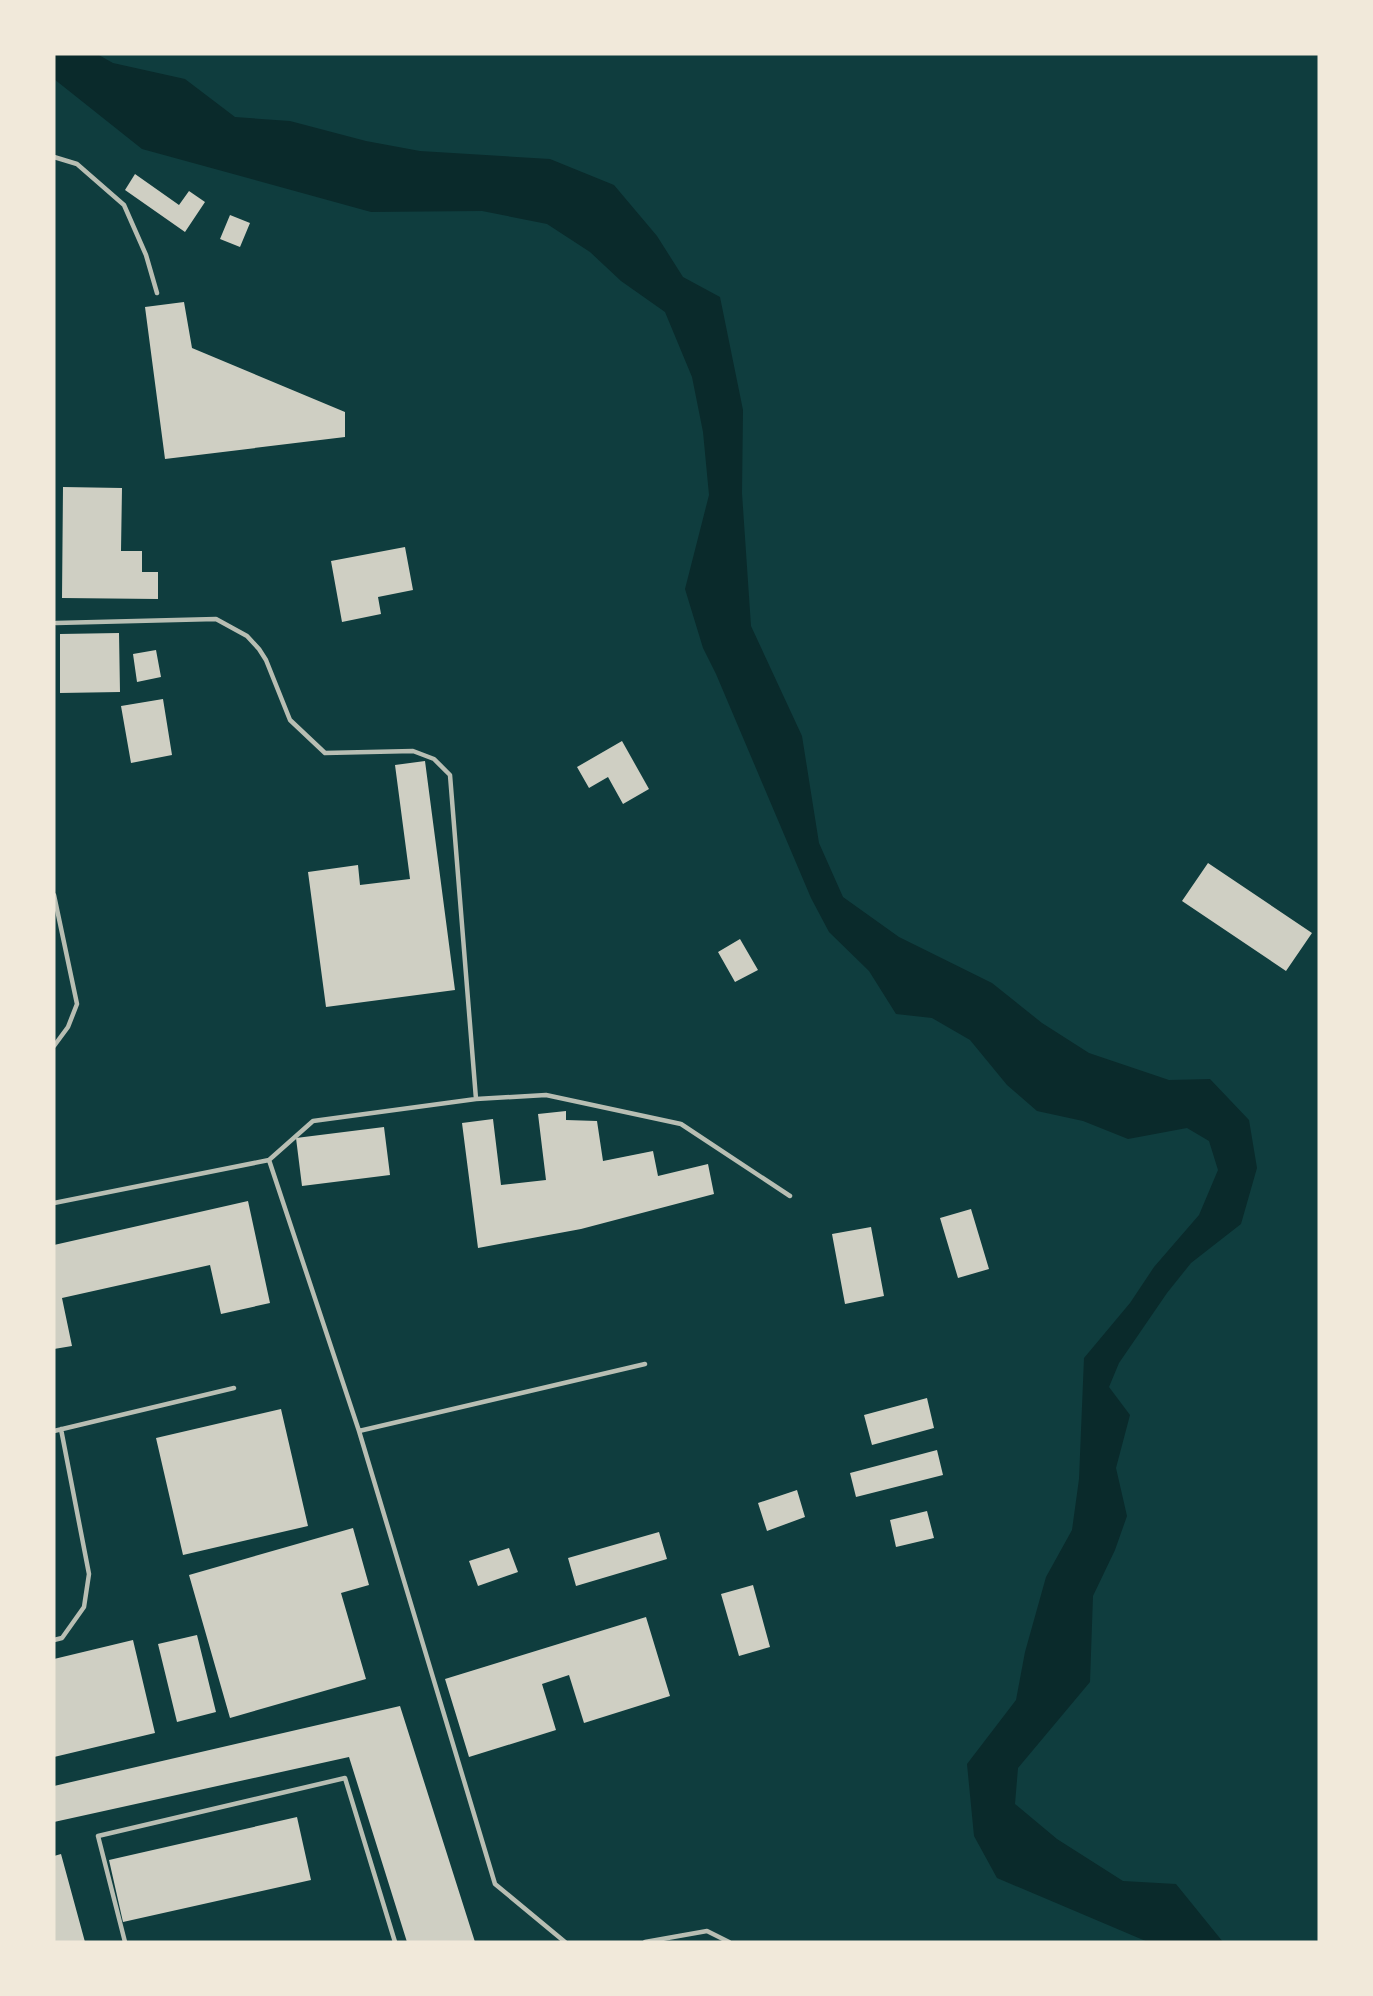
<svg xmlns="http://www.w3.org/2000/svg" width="1373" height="1996" font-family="'Source Sans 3',sans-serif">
<rect width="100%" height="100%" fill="#0f3d3e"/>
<path fill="#0a2a2b" d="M54,54H97L113,63L185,79L235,117L290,121L366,141L420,151L550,159L614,185L657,236L683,277L720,297L743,410L742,493L751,626L802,736L819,843L843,897L899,937L992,983L1042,1023L1089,1053L1169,1080L1210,1079L1249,1120L1257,1168L1241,1224L1191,1263L1167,1293L1119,1363L1109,1387L1130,1415L1116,1468L1127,1516L1115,1550L1093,1596L1090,1682L1018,1768L1015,1804L1057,1839L1123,1881L1176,1884L1223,1942H1148L997,1878L974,1836L967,1764L1016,1700L1025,1652L1046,1577L1072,1530L1079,1479L1084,1358L1130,1303L1154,1267L1199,1215L1218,1170L1209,1141L1187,1128L1128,1139L1083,1121L1037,1111L1007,1085L970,1040L932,1018L896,1014L869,971L829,932L811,898L716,674L703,648L685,589L709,495L703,432L692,377L665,312L621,281L590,252L547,224L482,211L371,212L142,149L54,79Z"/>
<path fill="#cfcfc3" d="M135,174L179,205L189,191L205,202L185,232L125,190Z
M230,215L250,223L240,247L220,239Z
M184,302L192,348L345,412V437L165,459L145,307Z
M63,487L122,488L121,551H142V572H158V599L62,598Z
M405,547L413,590L378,597L381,614L342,622L331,561Z
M119,633L120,692L60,693V634Z
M156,650L161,677L137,682L133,654Z
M163,699L172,755L131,763L121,706Z
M622,741L649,789L623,804L608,777L589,788L577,767Z
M425,761L455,990L326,1007L308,872L358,865L360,885L410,879L395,765Z
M1208,863L1312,933L1286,971L1182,901Z
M740,939L758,970L735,982L718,952Z
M566,1111V1120L597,1121L603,1161L653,1151L658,1176L708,1164L714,1194L581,1229L478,1248L462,1123L493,1119L501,1185L546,1180L538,1114Z
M384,1127L390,1175L302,1186L296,1138Z
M248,1201L270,1303L221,1314L210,1265L62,1298L72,1346L54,1349V1245Z
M971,1209L989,1269L958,1278L940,1218Z
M871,1227L884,1296L845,1304L832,1234Z
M927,1398L934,1428L872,1445L864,1415Z
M281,1409L308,1526L183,1555L156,1438Z
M937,1450L943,1475L856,1497L850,1473Z
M797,1490L805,1517L767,1531L758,1503Z
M927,1511L934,1538L896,1547L890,1520Z
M353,1528L369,1585L341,1593L366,1679L230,1718L189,1575Z
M659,1532L667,1559L576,1586L568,1558Z
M509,1548L518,1572L478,1586L469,1561Z
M753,1585L770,1647L739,1656L721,1594Z
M646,1617L670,1696L584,1723L569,1675L542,1684L556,1730L469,1757L445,1679Z
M197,1635L216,1712L177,1722L158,1644Z
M133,1640L155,1733L54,1757V1659Z
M400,1706L475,1942H407L349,1757L54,1822V1786Z
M297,1817L311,1880L123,1922L109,1860Z
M61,1854L85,1942H54V1856Z"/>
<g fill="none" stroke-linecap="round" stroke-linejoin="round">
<path stroke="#b8beb3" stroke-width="4.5" d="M54,157L77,164L124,205L146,255L157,293
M56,623L216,619L247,636L259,649L266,660L290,720L325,753L413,751L434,759L450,775L476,1099
M54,895L77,1004L68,1027L54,1046
M269,1160L359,1431L495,1884L565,1942
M54,1203L269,1160L313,1121L476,1099L546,1095L681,1124L790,1196
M54,1431L234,1388
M359,1431L645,1364
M54,1640L62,1638L84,1607L89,1574L61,1429
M125,1942L98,1836L345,1778L395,1942
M645,1942L707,1931L729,1942"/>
</g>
<rect width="1373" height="1996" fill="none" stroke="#f1e9da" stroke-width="111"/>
</svg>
